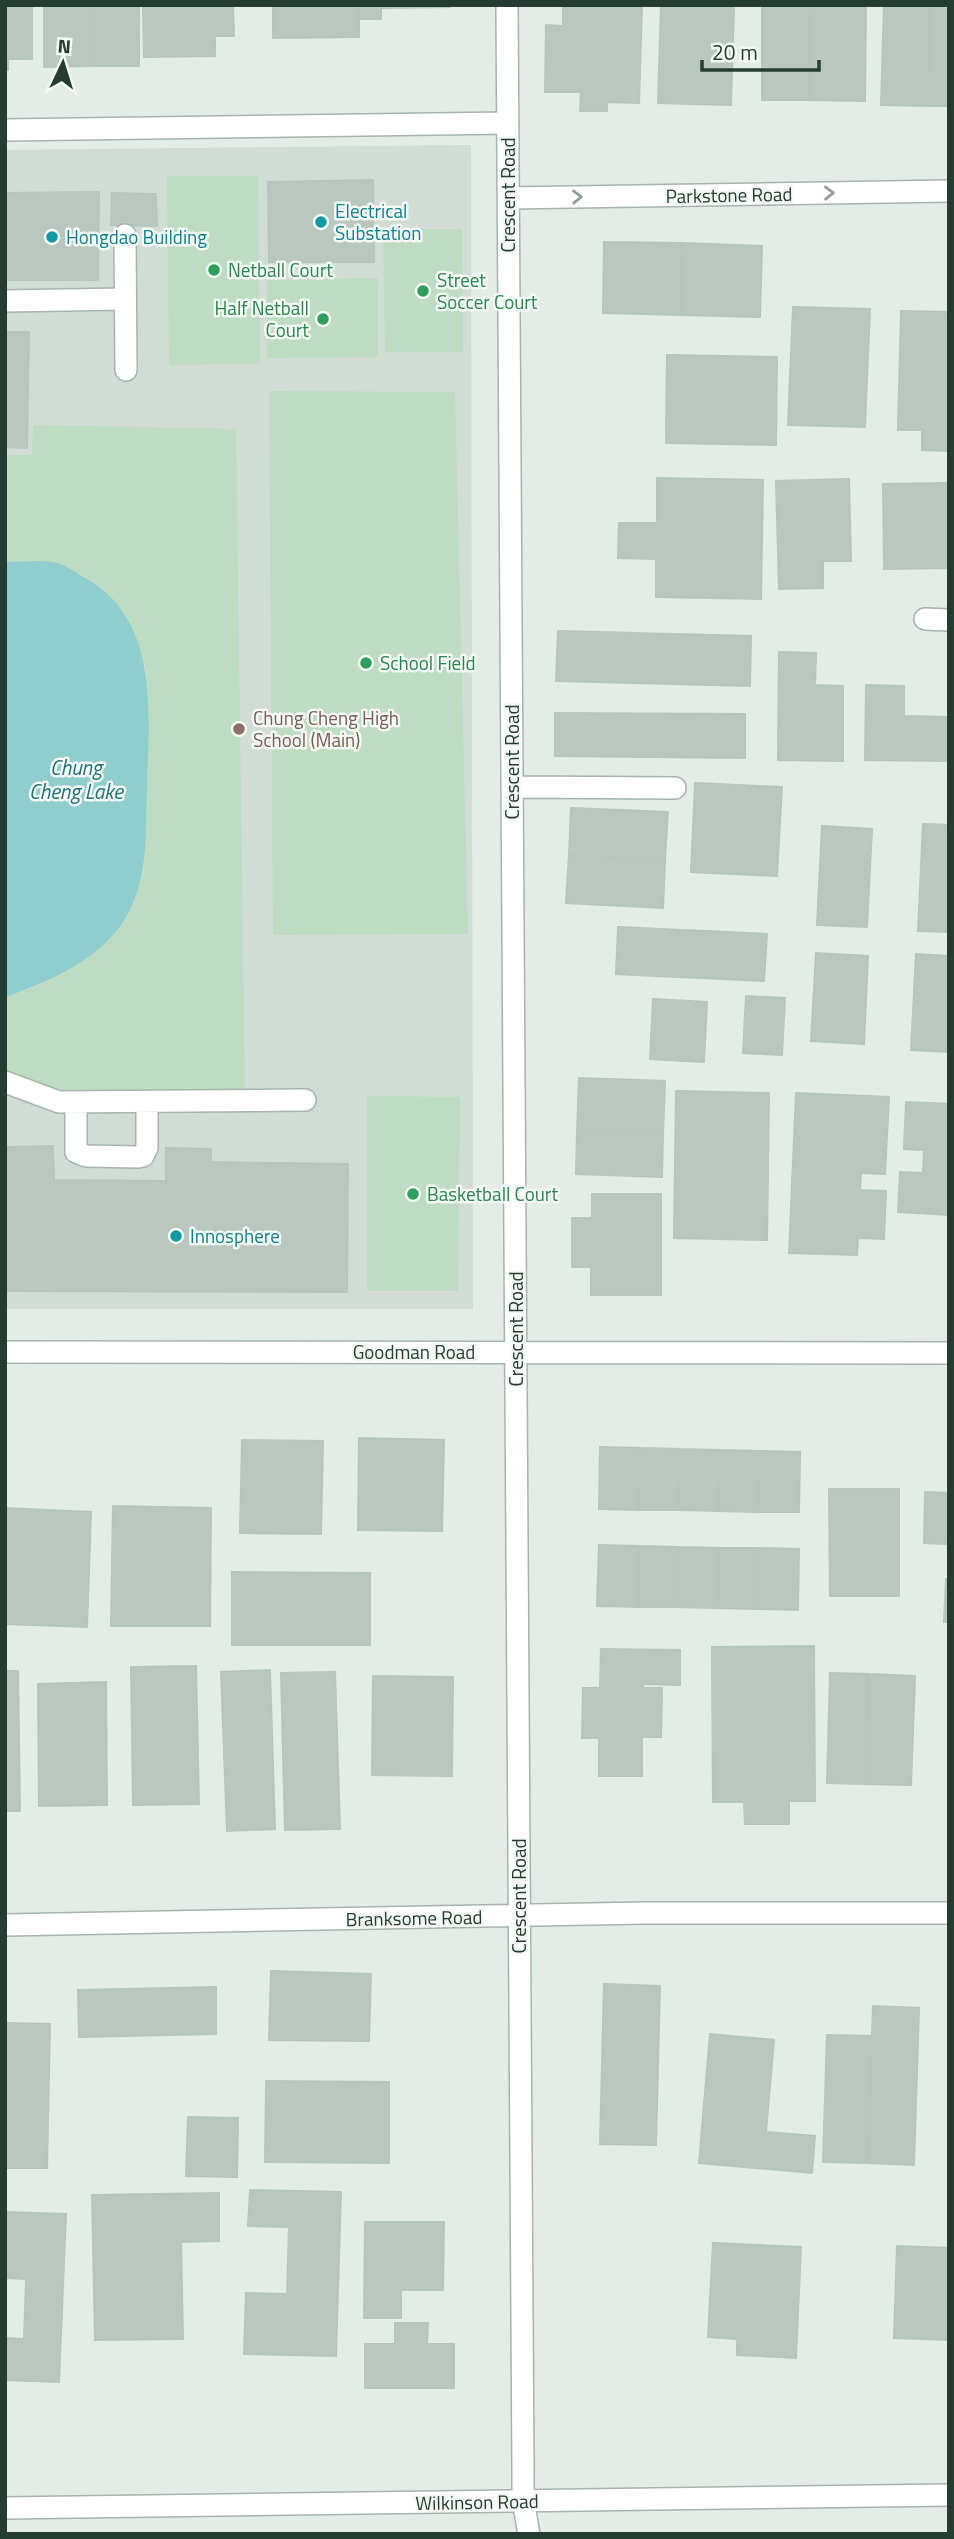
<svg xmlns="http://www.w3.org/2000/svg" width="954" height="2539" font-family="'Titillium Web',sans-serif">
<rect width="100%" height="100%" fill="#e3ece7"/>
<path fill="#d1dcd5" d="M471,145L473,1309H5V150Z"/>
<path fill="#bddcc1" d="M167,176H258L260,364L169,365Z
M383,229H462L463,352H385Z
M378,278V357L267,358V280Z
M269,391L455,392L468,934L273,935Z
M33,425L236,429L245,1096H61L5,1074V997L37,986L67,971L96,951L120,925L136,897L143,871L147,774L146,670L125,613L98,584L56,562H5V455H32Z
M367,1096L460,1097L458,1291H367Z"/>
<path fill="#8fcdce" d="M5,562C21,562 38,560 53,562C63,563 73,571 82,576C160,617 149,711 147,786C145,834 150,884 121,925C93,963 48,982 5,997Z"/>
<path fill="#b9c7bf" stroke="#b6c5bd" stroke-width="2" d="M5,5H32V59H8V70H5Z
M44,5H94V66L44,67Z
M94,5H139V66H94Z
M143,5H233L234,36H215V56L144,57Z
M273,5H359V37L273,38Z
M359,5H450V7L381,8V19H359Z
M563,5H642L639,103L607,102V111H580L581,92H545L546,25L563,26Z
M661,5H734L731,105L658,103Z
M762,5H810L809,100H762Z
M810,5H866L865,101L809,100Z
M884,5H930L928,106L881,105Z
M930,5H949V106H928Z
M373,180L374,262H269L268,182Z
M99,192L98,280H5V193Z
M112,193L156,194L157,226L111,225Z
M604,242L682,243L681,315L603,313Z
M682,243L762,246L760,317L681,315Z
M793,307L870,309L865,427L788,425Z
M901,311L949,312V451L922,450V430H898Z
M5,332H29L27,448L5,447Z
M667,355L777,357L776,445L666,443Z
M657,478L763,480L761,599L656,597V559L618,558L619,523H657Z
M849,479L851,561H823V588L779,589L776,481Z
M949,483V568L884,569L883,484Z
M558,631L751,636L750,686L556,681Z
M779,652L816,653L815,685L843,686V761L778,760Z
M866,685L904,686V716L949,717V761L865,760Z
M555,713L745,714V758L555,756Z
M695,783L782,787L777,876L691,872Z
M571,808L668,812L665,860L569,855Z
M923,824L949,825V932L918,931Z
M822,826L872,829L867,927L817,925Z
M569,855L665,860L663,908L566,903Z
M618,927L767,934L764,981L616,974Z
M816,953L868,956L864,1044L811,1041Z
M916,954L949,956V1052L911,1050Z
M746,996L785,998L782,1055L743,1053Z
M653,999L707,1002L704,1062L650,1059Z
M579,1078L665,1081L663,1134L577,1132Z
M676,1091L769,1093L767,1240L674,1238Z
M796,1093L889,1097L885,1174L861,1173L860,1190L886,1191L884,1239L858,1238L857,1255L789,1253Z
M906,1102L949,1104V1215L898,1212L900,1172L923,1173L924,1150L904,1149Z
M577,1132L663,1134L662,1177L576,1174Z
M53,1146L54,1180L166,1181V1148L211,1149V1162L348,1164L347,1292L5,1291V1147Z
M592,1194H661V1295H591V1267H572V1218H592Z
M359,1438L444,1440L442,1531L358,1530Z
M242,1440L323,1441L321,1534L240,1533Z
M600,1447L640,1448L639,1510L599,1509Z
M640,1448L680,1449L679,1510H639Z
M680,1449L720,1450L719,1511L679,1510Z
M720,1450L760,1451L759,1512L719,1511Z
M760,1451L800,1452L799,1512H759Z
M829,1489H899V1596H830Z
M925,1492L949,1493V1544L924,1543Z
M113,1506L211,1508L210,1626H111Z
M5,1508L91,1512L87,1627L5,1624Z
M599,1545L639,1546L638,1607L597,1606Z
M639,1546L678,1547L677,1607H638Z
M678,1547L719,1548L718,1608L677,1607Z
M719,1548H758L757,1609L718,1608Z
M758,1548L799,1549L798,1610L757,1609Z
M232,1572L370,1573V1645H232Z
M946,1579H949V1622H944Z
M814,1646L815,1801H789V1824H745L744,1802H713L712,1647Z
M601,1649L680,1650V1685L643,1684V1688H662L661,1737H642V1776H599V1738H582L583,1688H600Z
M196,1666L199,1804L133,1805L131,1667Z
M270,1670L275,1829L227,1831L221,1672Z
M5,1671H18L20,1811H5Z
M335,1672L340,1829L285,1830L281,1673Z
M830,1673L868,1674L866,1784L827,1783Z
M868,1674L915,1676L911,1785L866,1784Z
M373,1676L453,1677L452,1776L372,1775Z
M106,1682L107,1805L39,1806L38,1684Z
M271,1971L371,1974L369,2041L269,2040Z
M604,1984L660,1986L656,2145L600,2144Z
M216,1987V2034L79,2037L78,1990Z
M873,2006L919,2008L914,2165L868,2163Z
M5,2023L50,2024L47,2168H5Z
M710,2034L774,2040L766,2132L815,2136L812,2173L699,2163Z
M827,2035L872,2036L868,2163L823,2162Z
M266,2081L389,2082V2163L265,2162Z
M188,2117L238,2118L237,2177L186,2176Z
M250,2190L341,2192L336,2356L244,2354L246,2293L287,2294L289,2227L248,2226Z
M219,2193V2241L181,2242L183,2339L95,2340L92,2195Z
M5,2212L66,2214L59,2382L5,2380V2338L24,2339L26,2279L5,2278Z
M365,2222H444L443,2290H401V2318H364Z
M713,2243L801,2247L796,2358L737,2355V2339L708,2337Z
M897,2246L949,2248V2340L894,2338Z
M395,2323H428L427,2344H454V2388H365V2344H395Z"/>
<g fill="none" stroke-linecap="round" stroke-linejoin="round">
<defs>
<path id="minor" d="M507,5L523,2470V2501L529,2534
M5,130L508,123
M509,198L949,191
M125,235L126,370
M5,301L125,299
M925,619L949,620
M512,787L675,788
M5,1082L59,1102L305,1100
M76,1102V1152L86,1156L138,1157L143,1156L147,1148V1102
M5,1352L949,1353
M5,1925L644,1913H949
M5,2508L949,2495"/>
</defs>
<use href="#minor" stroke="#a6b4ad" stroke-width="24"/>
<use href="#minor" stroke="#fff" stroke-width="21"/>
</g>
<defs><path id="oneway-chevron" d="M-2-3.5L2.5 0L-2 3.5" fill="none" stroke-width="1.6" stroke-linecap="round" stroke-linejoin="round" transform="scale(1.75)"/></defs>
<g stroke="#929e98">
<use href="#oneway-chevron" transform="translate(829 193) rotate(-1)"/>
<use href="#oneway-chevron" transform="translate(577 197) rotate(-1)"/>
</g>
<g fill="#0f9aa8" stroke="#f4f9f5" stroke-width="2.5">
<circle cx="321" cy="222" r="7"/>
<circle cx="52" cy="237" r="7"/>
<circle cx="176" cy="1236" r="7"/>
</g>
<g fill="#2e9e5b" stroke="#f4f9f5" stroke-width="2.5">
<circle cx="214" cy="270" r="7"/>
<circle cx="423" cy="291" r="7"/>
<circle cx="323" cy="319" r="7"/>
<circle cx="366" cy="663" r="7"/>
<circle cx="413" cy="1194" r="7"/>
</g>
<circle fill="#8d6e63" stroke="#f4f9f5" stroke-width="2.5" cx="239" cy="729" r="7"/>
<g text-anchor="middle" stroke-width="5" stroke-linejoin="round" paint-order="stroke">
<g font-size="19" fill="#243c32" stroke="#f4f9f5">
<text transform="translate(508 195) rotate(-90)" y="7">Crescent Road</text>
<text transform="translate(729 195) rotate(-1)" y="7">Parkstone Road</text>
<text transform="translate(512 762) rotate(-90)" y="7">Crescent Road</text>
<text transform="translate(516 1329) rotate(-90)" y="7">Crescent Road</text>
<text x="414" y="1359">Goodman Road</text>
<text transform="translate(519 1896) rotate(-90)" y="7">Crescent Road</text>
<text transform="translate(414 1918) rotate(-1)" y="7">Branksome Road</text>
<text transform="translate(477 2502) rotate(-1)" y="7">Wilkinson Road</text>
</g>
<g font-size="19" fill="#0d838f" stroke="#f4f9f5" text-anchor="start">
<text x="335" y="218">Electrical<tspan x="335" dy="22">Substation</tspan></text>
<text x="66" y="244">Hongdao Building</text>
<text x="190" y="1243">Innosphere</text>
</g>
<g font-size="19" fill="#27864d" stroke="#f4f9f5" text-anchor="start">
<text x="228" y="277">Netball Court</text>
<text x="437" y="287">Street<tspan x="437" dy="22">Soccer Court</tspan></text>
<text x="309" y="315" text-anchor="end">Half Netball<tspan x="309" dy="22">Court</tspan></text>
<text x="380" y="670">School Field</text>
<text x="427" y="1201">Basketball Court</text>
</g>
<g font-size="19" fill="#785e54" stroke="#f4f9f5" text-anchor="start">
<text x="253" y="725">Chung Cheng High<tspan x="253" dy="22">School (Main)</tspan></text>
</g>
<g font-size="21" font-style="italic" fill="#217475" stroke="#f4f9f5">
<text x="76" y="775">Chung<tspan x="76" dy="24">Cheng Lake</tspan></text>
</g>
</g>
<rect width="954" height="2539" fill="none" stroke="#243c32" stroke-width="14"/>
<g transform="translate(63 63) rotate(4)" stroke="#f4f9f5" stroke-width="5" paint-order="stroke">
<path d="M0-5L12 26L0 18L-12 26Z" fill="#243c32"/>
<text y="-10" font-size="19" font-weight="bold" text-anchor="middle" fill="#243c32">N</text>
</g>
<path d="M702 60v10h117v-10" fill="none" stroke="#243c32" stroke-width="3.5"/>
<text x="712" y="60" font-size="21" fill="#243c32" stroke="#f4f9f5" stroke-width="5" paint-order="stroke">20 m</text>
</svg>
